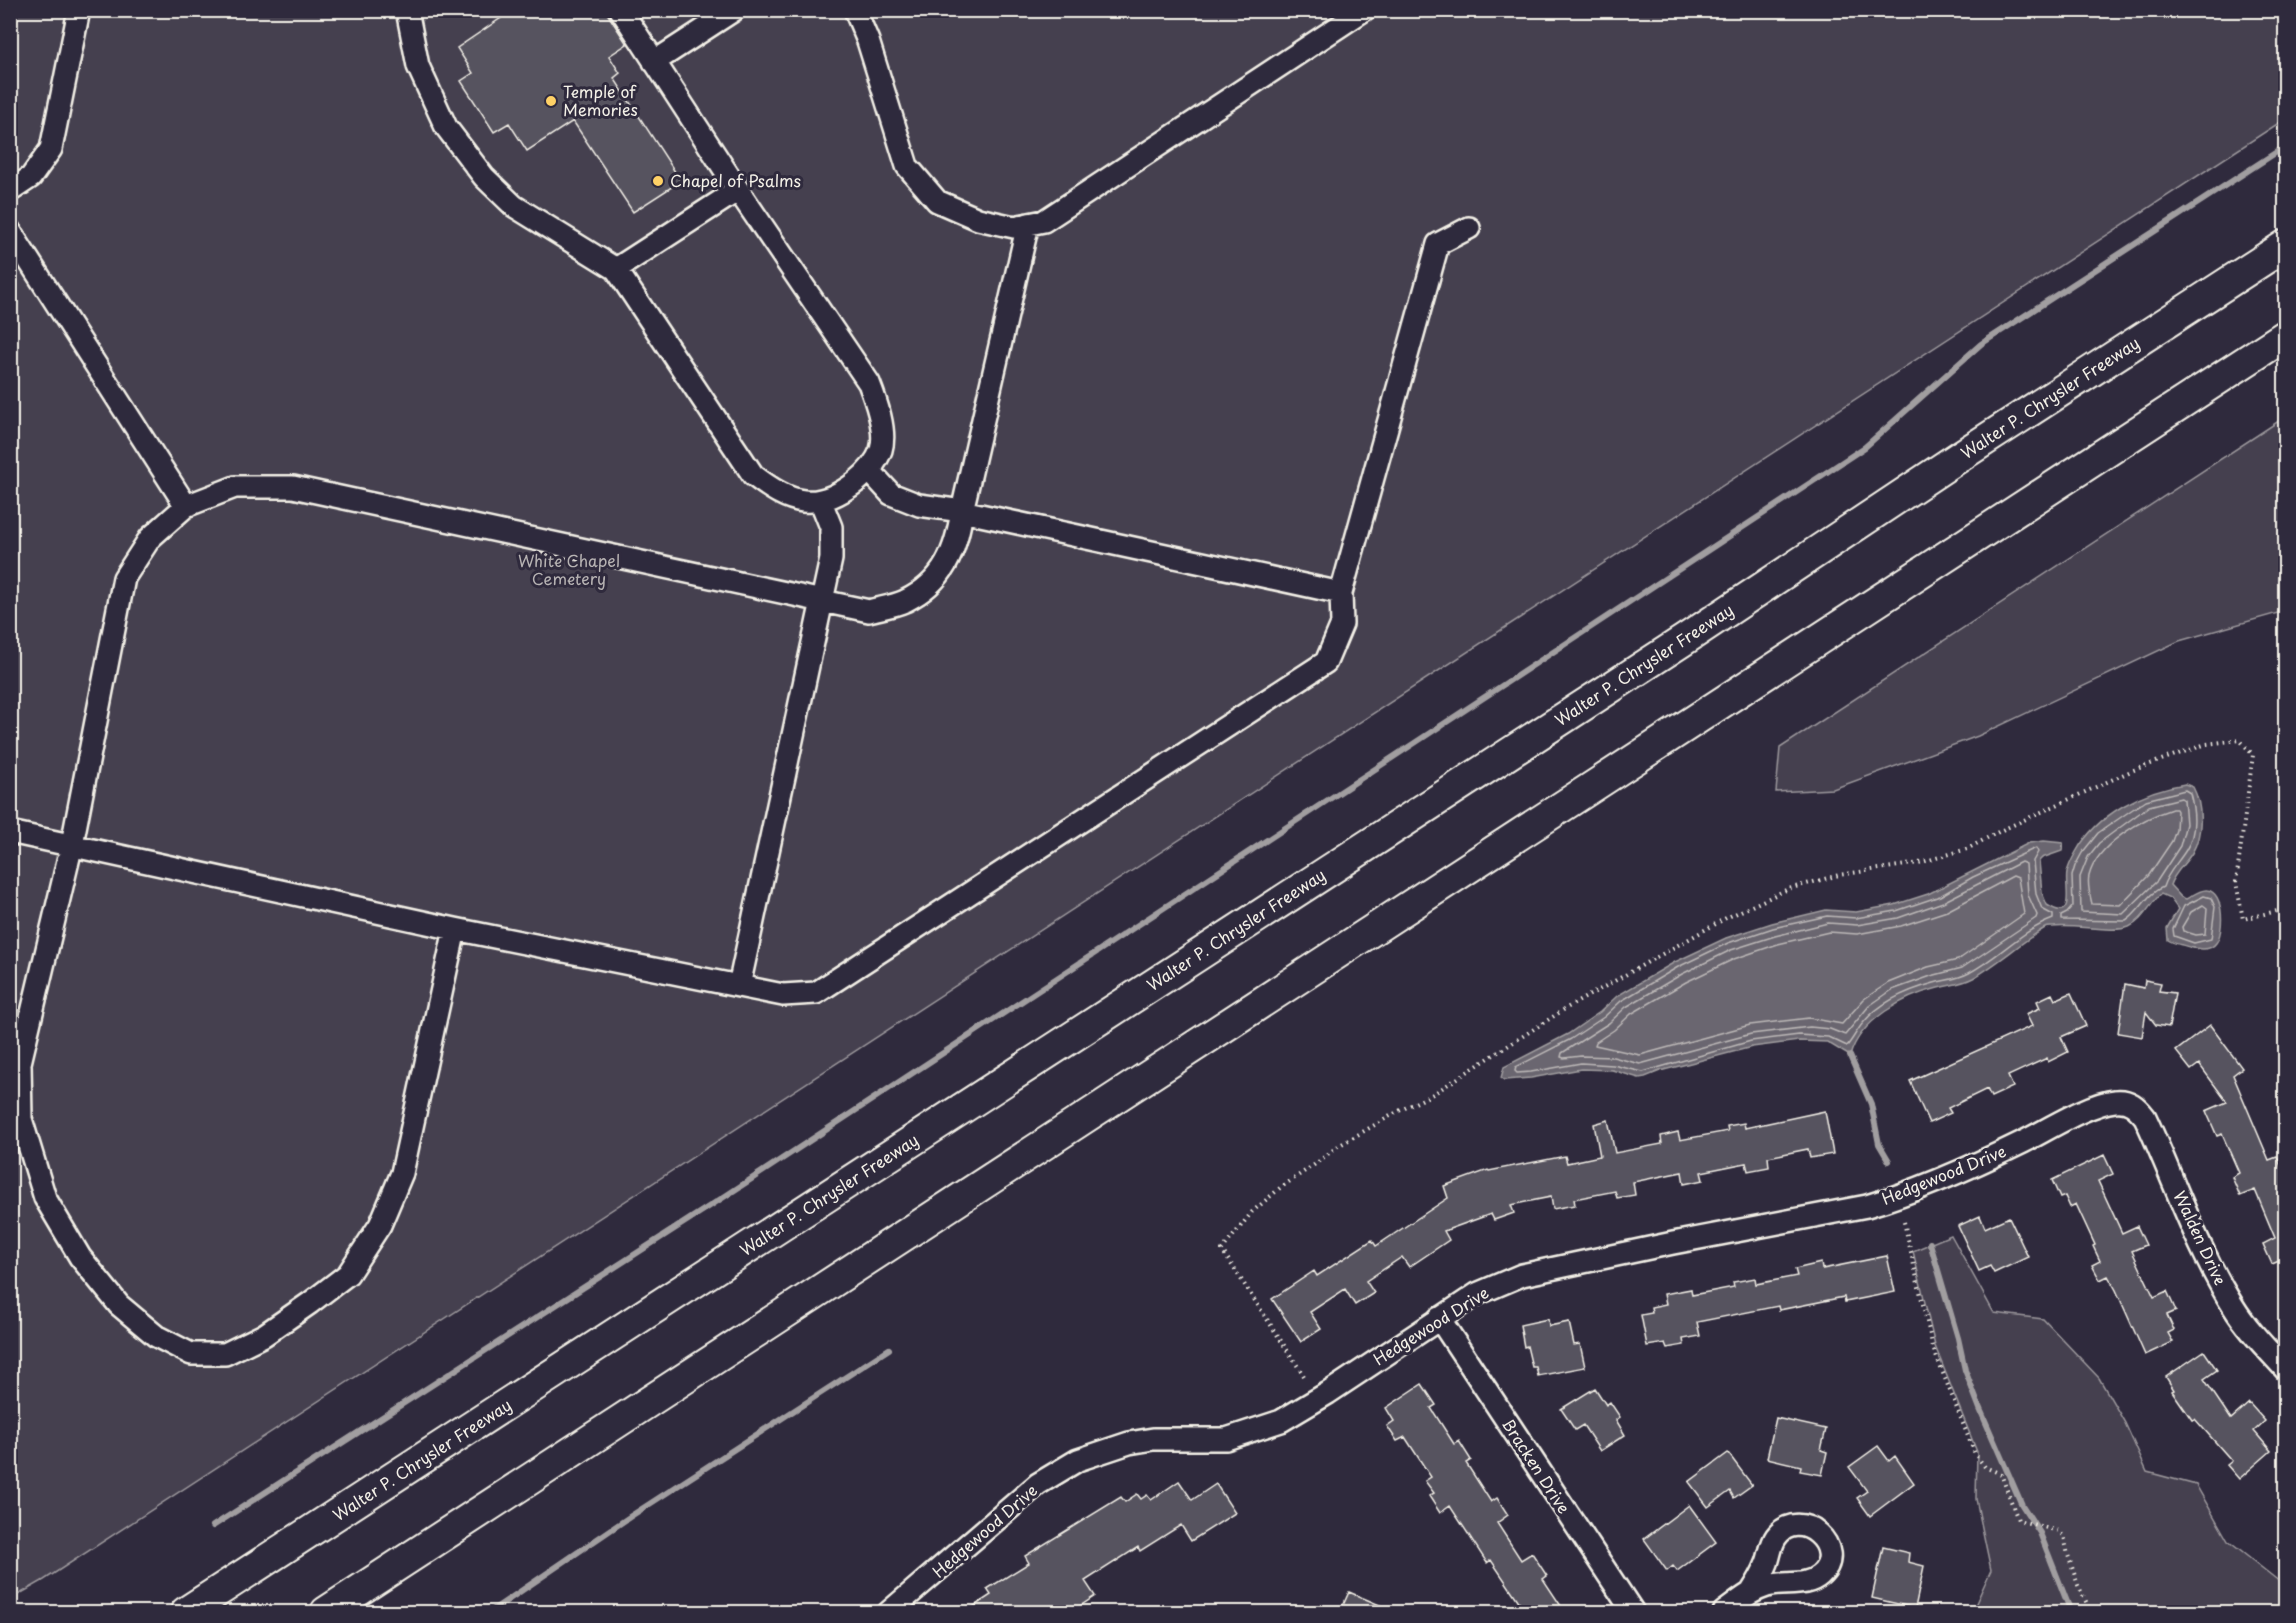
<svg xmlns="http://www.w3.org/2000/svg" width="2296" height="1623" font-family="'Playpen Sans',sans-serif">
<rect width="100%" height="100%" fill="#2f2a3d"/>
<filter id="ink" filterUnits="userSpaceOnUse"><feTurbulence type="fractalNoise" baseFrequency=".0167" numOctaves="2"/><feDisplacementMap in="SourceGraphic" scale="12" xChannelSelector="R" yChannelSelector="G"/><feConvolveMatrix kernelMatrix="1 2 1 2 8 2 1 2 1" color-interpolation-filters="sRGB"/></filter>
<g filter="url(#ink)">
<path fill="#454050" stroke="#9c989c" stroke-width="1.5" d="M11,11H2285V119L44,1580L11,1599Z
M2285,417V611L2179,641L1978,736L1833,789L1776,792L1780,748Z
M1951,1235L1994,1313L2043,1319L2099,1378L2125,1423L2147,1472L2196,1485L2228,1541L2285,1586V1612H1972L1991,1570L1976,1499L1977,1452L1935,1346L1913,1251Z"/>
<path fill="#6a6670" stroke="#a19ea0" stroke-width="1.5" d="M2185,784L2193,787C2203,806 2203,834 2192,853C2185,864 2174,873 2170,885L2181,897L2186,899C2192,896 2200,889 2207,890C2225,892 2224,933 2216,943C2210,952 2194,949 2186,946C2180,944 2174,944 2168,940L2167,928L2178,909L2170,898L2161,894C2150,903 2143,921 2129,927C2111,934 2067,922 2045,928C2020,943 1999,963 1973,978C1962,984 1950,985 1938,988C1904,996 1860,1020 1850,1056L1827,1042L1799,1041L1752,1047L1660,1071L1645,1077L1639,1078L1612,1070L1581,1069L1531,1078L1504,1080L1501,1078L1504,1067L1568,1034L1600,1012L1617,996L1675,962L1726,938L1772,923L1826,910L1856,912L1894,905L1928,894L2029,843L2044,841L2063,843L2062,851L2042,858L2039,861L2042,893L2047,905C2077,924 2064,886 2067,873C2068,866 2072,859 2076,852C2097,814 2144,790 2185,784Z"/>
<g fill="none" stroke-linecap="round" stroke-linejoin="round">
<path stroke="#bdb9b8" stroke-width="1.5" d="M2185,790L2190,793C2195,812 2197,833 2186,850C2178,863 2167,873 2163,887C2147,893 2140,912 2126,921L2061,920V916L2067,913L2073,906L2072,876L2075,866L2082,853L2098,833L2146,800Z
M2181,798L2184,800L2186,824L2180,846L2157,881L2123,914L2081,912L2080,877L2088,857L2099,843L2149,806Z
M2172,809H2176L2177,811L2176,830L2172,841L2149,875L2120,905L2092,904C2090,896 2087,884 2089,876C2097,844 2143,818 2172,809Z
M2036,848L2038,852L2033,861L2036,894L2042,909L2053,915V919C2021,931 1999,957 1969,973C1958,979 1945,980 1934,983C1908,990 1880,1002 1863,1023C1857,1030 1853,1039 1847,1046L1828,1037L1799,1035L1751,1041L1643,1072L1613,1065L1581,1063L1531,1072L1517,1073L1515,1071L1516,1067L1571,1039L1604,1017L1621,1001L1678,967L1728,943L1773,928L1827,916L1856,918L1896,911L1940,896L1973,877Z
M2021,862L2026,864L2028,895L2037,915L2036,918L1962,968L1931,976L1892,990L1869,1006L1845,1035L1830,1029L1810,1027L1751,1034L1640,1064L1613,1057L1581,1056L1564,1058L1561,1057L1562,1053L1609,1023L1626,1007L1682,974L1731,950L1775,936L1828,923L1857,925L1898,918L1943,902Z
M2013,876L2018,878L2024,914L1958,960L1928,967L1888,983L1864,999L1842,1024L1809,1018L1750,1025L1640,1055L1595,1045L1596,1042L1614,1030L1631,1014L1686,982L1734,959L1778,944L1829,932L1857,934L1901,926L1947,911Z
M2204,896L2211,898L2215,907L2211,939L2194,943L2174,936L2173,929L2184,906Z
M2203,905L2207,908L2205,934L2196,935L2183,931L2182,927L2191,912Z"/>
<path stroke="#a19ea0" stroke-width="6" d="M1850,1056L1871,1104L1879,1144L1889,1161
M1930,1243L1958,1338L1965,1370L1980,1409L2022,1505L2040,1533L2071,1612
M213,1526L727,1195L1865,447L1981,344L2286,146
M490,1612L631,1516L889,1349"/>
</g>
<path fill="#56525f" stroke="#f4f1e8" stroke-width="1.5" d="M513,10H605L627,44L609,56L620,73L614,78L681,181L633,212L573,121L527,151L509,123L494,132L461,81L473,73L457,48Z
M2145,980L2161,983L2159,991L2175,993L2169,1027L2156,1025L2146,1012L2142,1037L2118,1033L2125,984L2144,988Z
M2071,993L2086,1026L2061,1037L2068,1052L2048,1062L2047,1058L2008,1076L2013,1087L1991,1097L1987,1089L1948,1108L1951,1113L1929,1123L1910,1081L2032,1026L2026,1014L2040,1008L2037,1001L2052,994L2055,1000Z
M2210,1025L2242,1068L2233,1075L2269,1160L2277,1157L2286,1177V1262L2284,1259L2272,1264L2263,1244L2275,1238L2255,1190L2240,1196L2232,1177L2239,1173L2222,1134L2217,1136L2206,1111L2227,1102L2199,1064L2191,1070L2176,1051Z
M1825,1111L1833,1154L1810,1158L1808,1149L1768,1157L1769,1167L1748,1171L1746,1163L1701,1172L1703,1180L1684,1184L1682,1172L1633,1182L1635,1195L1617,1198L1615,1191L1574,1199L1575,1205L1553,1209L1551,1197L1511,1205L1514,1213L1494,1220L1491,1214L1444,1231L1449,1240L1409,1267L1402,1257L1366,1281L1374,1293L1355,1305L1345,1289L1310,1312L1321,1329L1301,1342L1272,1299L1314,1271L1317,1276L1372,1240L1376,1246L1448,1198L1444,1186L1488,1170L1489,1171L1565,1156L1567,1163L1600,1156L1594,1124L1608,1120L1615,1153L1662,1144L1661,1136L1678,1132L1680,1140L1728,1131L1727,1126L1744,1123L1745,1128Z
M2104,1155L2113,1174L2098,1181L2122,1233L2137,1226L2146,1245L2132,1251L2154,1297L2167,1291L2176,1311L2167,1315L2174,1330L2168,1333L2173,1342L2145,1355L2116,1290L2108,1276L2100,1280L2092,1265L2100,1261L2093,1246L2095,1245L2076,1204L2070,1207L2065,1196L2060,1198L2052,1180Z
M1980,1216L1985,1228L2009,1217L2028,1257L1994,1273L1990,1266L1979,1271L1958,1226Z
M1887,1256L1895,1292L1845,1302L1844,1297L1779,1310L1778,1306L1697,1322L1700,1336L1683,1339L1684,1345L1667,1348L1665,1343L1647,1346L1641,1315L1652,1313L1651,1307L1666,1304L1664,1294L1691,1289L1692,1295L1734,1287L1733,1282L1755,1278L1756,1284L1797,1276L1795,1269L1821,1263L1822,1269Z
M1548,1319L1549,1326L1569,1322L1574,1345L1580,1344L1585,1367L1538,1376L1536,1367H1532L1527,1346L1524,1347L1520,1325Z
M2204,1351L2217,1370L2204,1379L2231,1419L2249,1403L2265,1421L2254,1431L2271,1451L2239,1479L2227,1465L2232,1461L2195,1419L2192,1420L2172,1391L2174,1390L2166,1377Z
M1422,1384L1436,1405L1431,1408L1454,1444L1459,1441L1471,1460L1466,1463L1491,1502L1497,1498L1508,1515L1497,1523L1521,1560L1532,1553L1547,1576L1543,1579L1565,1612H1526L1491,1560L1487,1563L1450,1506L1440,1513L1429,1496L1434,1493L1425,1481L1431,1477L1405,1437L1397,1441L1387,1426L1394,1421L1386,1408Z
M1595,1388L1606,1405L1610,1402L1620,1417L1616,1420L1625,1435L1600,1451L1583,1425L1575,1430L1561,1409Z
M1776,1418L1826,1429L1821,1450L1827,1452L1822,1475L1800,1471L1801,1466L1767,1458Z
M1878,1446L1889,1461L1895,1456L1914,1483L1870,1516L1857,1498L1867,1491L1849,1467Z
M1728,1453L1752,1485L1734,1498L1730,1491L1708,1507L1689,1482Z
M1179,1481L1192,1500L1216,1484L1235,1513L1191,1541L1181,1525L1140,1551L1138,1547L1085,1581L1095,1596L1071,1612H965L991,1595L987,1589L1029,1563L1025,1556L1121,1497L1125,1502L1137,1494L1141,1499L1147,1495L1151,1500Z
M1689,1505L1716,1542L1677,1571L1673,1566L1667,1571L1644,1539Z
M1883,1547L1909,1553L1908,1562L1924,1566L1915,1608L1872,1598Z
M1349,1592L1396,1612H1340Z"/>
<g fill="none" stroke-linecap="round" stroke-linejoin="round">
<defs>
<path id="minor" d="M407,10L418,66L446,127L484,177L514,206L616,269L753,475C790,504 816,513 856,482C867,473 876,464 881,450C887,431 876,401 869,383L738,190L621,10
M855,10L868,41L907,166L937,201L978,219L1014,227L1044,221L1364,10
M654,62L734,10
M10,191L31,177L51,149L79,10
M10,231L186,506
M616,269L738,190
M1341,593L1438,244L1469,228
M10,832L455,929L783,995L816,993L1326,662L1342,624L1341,593L962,511L919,505L891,494L870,471
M455,929L402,1173L380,1225L348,1274L310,1303L264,1335L225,1354H191L156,1336L119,1305L80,1257L45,1198L21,1119L20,1063L72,844L124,578L150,538L186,506L235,487H293L869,611C880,608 894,606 905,601C944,582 956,551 962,511L1028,224
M739,986L831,559V527L821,502
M1439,1318L1633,1612
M889,1612L1038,1484L1078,1460L1129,1443L1153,1439H1226L1281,1421L1328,1393L1477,1294L1522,1275L1673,1243L1867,1206C1921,1190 1972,1167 2023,1142C2047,1130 2090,1103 2115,1101C2129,1099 2137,1107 2145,1117C2174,1179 2196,1247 2233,1306C2247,1329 2267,1349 2286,1370
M1724,1612C1738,1602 1750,1591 1767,1586C1784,1581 1806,1588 1820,1575C1850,1549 1800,1504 1776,1537C1771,1544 1770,1555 1767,1563C1763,1573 1758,1582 1752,1591"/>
<path id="highway" d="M186,1612L1684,640L1962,455L2286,245
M326,1612L2286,335"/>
</defs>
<use href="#minor" stroke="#f4f1e8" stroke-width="26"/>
<use href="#highway" stroke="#f4f1e8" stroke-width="34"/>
<path stroke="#f4f1e8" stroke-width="4" stroke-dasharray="1.5 4.5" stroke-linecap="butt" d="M1904,1222L1933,1348L1975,1454L1985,1467L2001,1474L2018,1520L2058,1531L2064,1536L2068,1555L2078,1585L2091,1612
M1304,1376L1222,1250L1252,1212L1280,1188L1314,1165L1338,1146L1399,1111L1433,1094L1565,1009L1726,918L1788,889L1839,875L1919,863L1967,849L2000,831L2131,771L2206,744L2240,740L2253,755L2236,882L2243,919L2286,909"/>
<use href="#minor" stroke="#2f2a3d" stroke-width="21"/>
<use href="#highway" stroke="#2f2a3d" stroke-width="30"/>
</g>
</g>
<g fill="#ffd166" stroke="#2f2a3d" stroke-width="2">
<circle cx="551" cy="101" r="6"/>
<circle cx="658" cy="181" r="6"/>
</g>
<g text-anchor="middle" stroke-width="6" stroke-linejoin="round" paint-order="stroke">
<g font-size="16" fill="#f4f1e8" stroke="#2f2a3d" text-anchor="start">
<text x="563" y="98">Temple of<tspan x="563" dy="18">Memories</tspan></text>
<text x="670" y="187">Chapel of Psalms</text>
</g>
<g font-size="16" fill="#f4f1e8" stroke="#2f2a3d">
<text transform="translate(2050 398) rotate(-33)" y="6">Walter P. Chrysler Freeway</text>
<text transform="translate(1644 665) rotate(-33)" y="6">Walter P. Chrysler Freeway</text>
<text transform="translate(1236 930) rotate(-33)" y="6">Walter P. Chrysler Freeway</text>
<text transform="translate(1944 1175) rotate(-22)" y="6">Hedgewood Drive</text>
<text transform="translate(829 1195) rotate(-33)" y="6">Walter P. Chrysler Freeway</text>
<text transform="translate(2200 1238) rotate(65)" y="6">Walden Drive</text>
<text transform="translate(1431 1326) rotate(-32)" y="6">Hedgewood Drive</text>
<text transform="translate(422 1460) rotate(-33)" y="6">Walter P. Chrysler Freeway</text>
<text transform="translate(1536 1466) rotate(57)" y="6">Bracken Drive</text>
<text transform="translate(985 1531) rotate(-41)" y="6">Hedgewood Drive</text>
</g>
<g font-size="16" fill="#b7b3b3" stroke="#2f2a3d">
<text x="569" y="567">White Chapel<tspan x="569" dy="18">Cemetery</tspan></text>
</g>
</g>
<rect width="2296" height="1623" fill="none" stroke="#2f2a3d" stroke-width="36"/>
<rect x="18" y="18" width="2260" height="1587" fill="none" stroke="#f4f1e8" stroke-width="2" filter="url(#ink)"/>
</svg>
